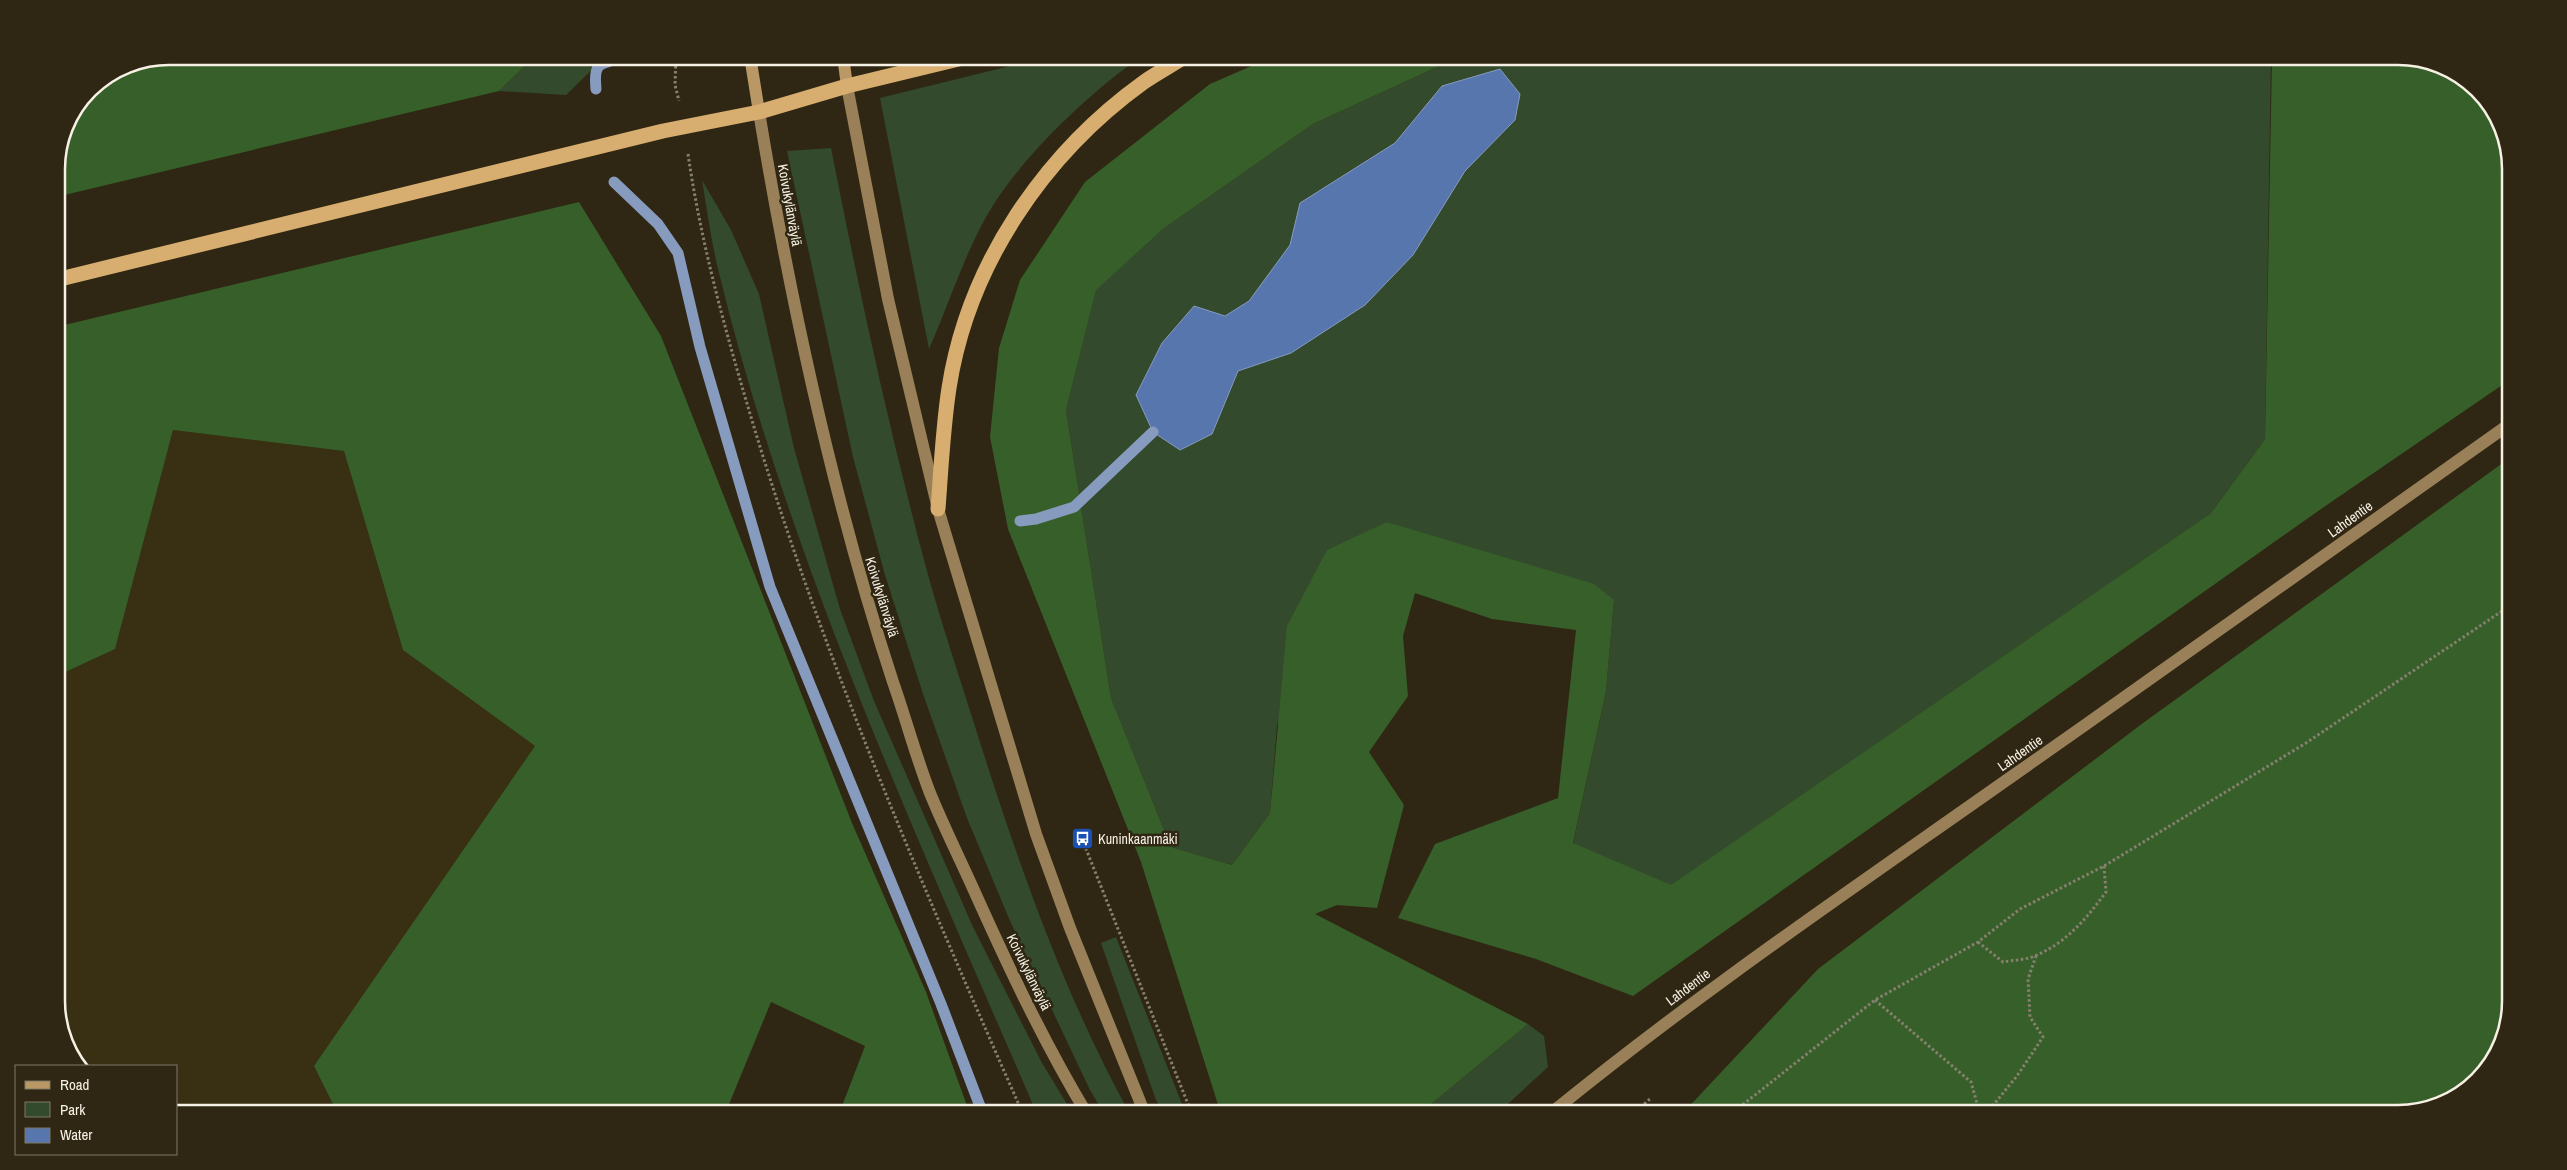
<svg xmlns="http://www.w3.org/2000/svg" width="2567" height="1170" font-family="'Archivo Narrow',sans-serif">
<rect width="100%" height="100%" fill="#2f2713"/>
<path fill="#392f13" d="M173,430L344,451L403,650L535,746L315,1066L338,1114H176V1066H78L57,1009V676L115,649Z"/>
<path fill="#334a2c" d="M535,56H606L566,95L499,91Z
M1050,56H1142C1090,92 1026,153 992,207C965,251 950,302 929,349L880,98Z
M1461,56H2271L2265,439L2211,513L1671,886L1573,844L1606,691L1614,600L1387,522L1277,725L1270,813L1232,865L1171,847L1111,698L1066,410L1096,289L1163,229L1313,124Z
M831,148C859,290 889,431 927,571C942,626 961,681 978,736C1019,865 1064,995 1130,1114H1104L1089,1088L1010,921L967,818L923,694L885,575L853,457L787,151Z
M702,180L731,230L759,294L794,448L840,609L874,701L973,927L1042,1063L1073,1114H1037C918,838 789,562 718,269C711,240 707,210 702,180Z
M1116,937L1186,1114H1164L1156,1100L1101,943Z
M1528,1024L1544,1036L1548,1067L1497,1114H1419Z"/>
<path fill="#375f29" d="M169,56H535L499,91L56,197V162L65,126L89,89L126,65Z
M1274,56H1461L1313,124L1163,229L1096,290L1066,410L1111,698L1171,847L1232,865L1270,813L1287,626L1327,550L1387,522L1594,584L1614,600L1606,691L1573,843L1671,885L2211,513L2265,439L2272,56H2398L2441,65L2492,106L2511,162V379L2321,509L1633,996L1536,959L1398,918L1435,844L1558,798L1576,630L1492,619L1415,593L1403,636L1408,696L1369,752L1404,805L1377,908L1337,905L1315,914L1528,1024L1419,1114H1221L1141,862L1008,529L990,437L999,348L1020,280L1085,182L1210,84Z
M579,202L661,336L852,823L926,992L970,1114H839L865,1046L771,1002L725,1114H338L314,1066L535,746L403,650L344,451L173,430L115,649L57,676L56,327Z
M2511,457V1001L2502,1044L2460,1095L2398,1114H1682L1818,969L2143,723Z"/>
<path fill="#5776ae" stroke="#879bbe" d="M1500,69L1520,94L1515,120L1465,171L1413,255L1365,305L1291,353L1238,371L1212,434L1180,450L1153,432L1136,395L1162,343L1194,306L1225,316L1249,301L1290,245L1300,203L1395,143L1442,86Z"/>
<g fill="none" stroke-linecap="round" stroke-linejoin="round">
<path stroke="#879bbe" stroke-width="11" d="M596,89C593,58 602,66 625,56
M614,182L658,224L678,253L700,347L770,587L941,1004L983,1114
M1020,521L1036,519L1074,507L1153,432"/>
<path stroke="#87806f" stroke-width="3" stroke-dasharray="2.5 2.5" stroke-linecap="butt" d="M676,56L675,85L679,101
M688,154C702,250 729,344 757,437C828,669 925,892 1023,1114
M1082,839L1192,1114
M1978,942L2003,962C2013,960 2027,960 2037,955C2067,942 2087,918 2106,892L2104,866
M1875,1000L1971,1082L1980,1114
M1633,1114L1651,1098
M1731,1114L1875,1000L1978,942L2020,909L2104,866L2306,743L2511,605
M1986,1114L2017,1076L2043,1037L2030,1017L2028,979L2036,956"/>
<path stroke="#9a8058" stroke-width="12" d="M847,86L888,299L938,509L1036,834L1070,928L1145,1114
M759,112C791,305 832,496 893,682C906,719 916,757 930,793C943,825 958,855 972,886C1007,964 1043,1041 1087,1114
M1550,1114C1698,993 1855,887 2011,777C2178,660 2344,542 2511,423"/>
<path stroke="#ba9865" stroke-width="12" d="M750,56L759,112
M843,56L847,86"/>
<path stroke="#d7ae6f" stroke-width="15" d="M56,280L663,131L759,112L847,86L971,56
M938,509C941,469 943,427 949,388C968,265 1044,154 1144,82C1157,73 1172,65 1186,56"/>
</g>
<defs>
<symbol id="bus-square" viewBox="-11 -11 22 22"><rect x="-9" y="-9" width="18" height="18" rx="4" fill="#1a4fb4" stroke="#2f2713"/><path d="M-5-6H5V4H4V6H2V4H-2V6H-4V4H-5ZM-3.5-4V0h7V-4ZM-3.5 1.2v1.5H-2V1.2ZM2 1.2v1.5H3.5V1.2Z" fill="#fff"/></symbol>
</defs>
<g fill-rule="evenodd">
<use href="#bus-square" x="1070" y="826" width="25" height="25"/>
</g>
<g text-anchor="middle" stroke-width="5" stroke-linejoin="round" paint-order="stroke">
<g font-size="14" fill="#f7f1e5" stroke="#2f2713">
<text transform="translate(790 205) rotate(80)" y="5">Koivukylänväylä</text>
<text transform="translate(2350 519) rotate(-36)" y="5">Lahdentie</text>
<text transform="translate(882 597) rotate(73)" y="5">Koivukylänväylä</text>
<text transform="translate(2020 753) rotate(-35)" y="5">Lahdentie</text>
<text transform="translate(1029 972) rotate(64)" y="5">Koivukylänväylä</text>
<text transform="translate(1688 987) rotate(-37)" y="5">Lahdentie</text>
</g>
<g font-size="14" fill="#f7f1e5" stroke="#2f2713" text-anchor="start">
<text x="1098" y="844">Kuninkaanmäki</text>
</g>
</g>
<path d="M0 0H2567V1170H0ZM169 65H2398A104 104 0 0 1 2502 169V1001A104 104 0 0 1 2398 1105H169A104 104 0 0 1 65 1001V169A104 104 0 0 1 169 65Z" fill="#2f2713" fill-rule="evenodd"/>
<path fill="none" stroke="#f7f1e5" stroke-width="2.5" d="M169 65H2398A104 104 0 0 1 2502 169V1001A104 104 0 0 1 2398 1105H169A104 104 0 0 1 65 1001V169A104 104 0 0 1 169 65Z"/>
<rect x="15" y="1065" width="162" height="90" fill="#2f2713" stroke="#7f7867"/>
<rect x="25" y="1081" width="25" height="8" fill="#ba9865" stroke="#7f7867"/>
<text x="60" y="1090" font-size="15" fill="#f7f1e5">Road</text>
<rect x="25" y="1102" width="25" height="15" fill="#334a2c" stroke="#7f7867"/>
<text x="60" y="1115" font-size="15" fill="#f7f1e5">Park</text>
<rect x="25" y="1128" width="25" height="15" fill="#5776ae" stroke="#7f7867"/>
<text x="60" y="1140" font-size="15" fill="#f7f1e5">Water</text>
</svg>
